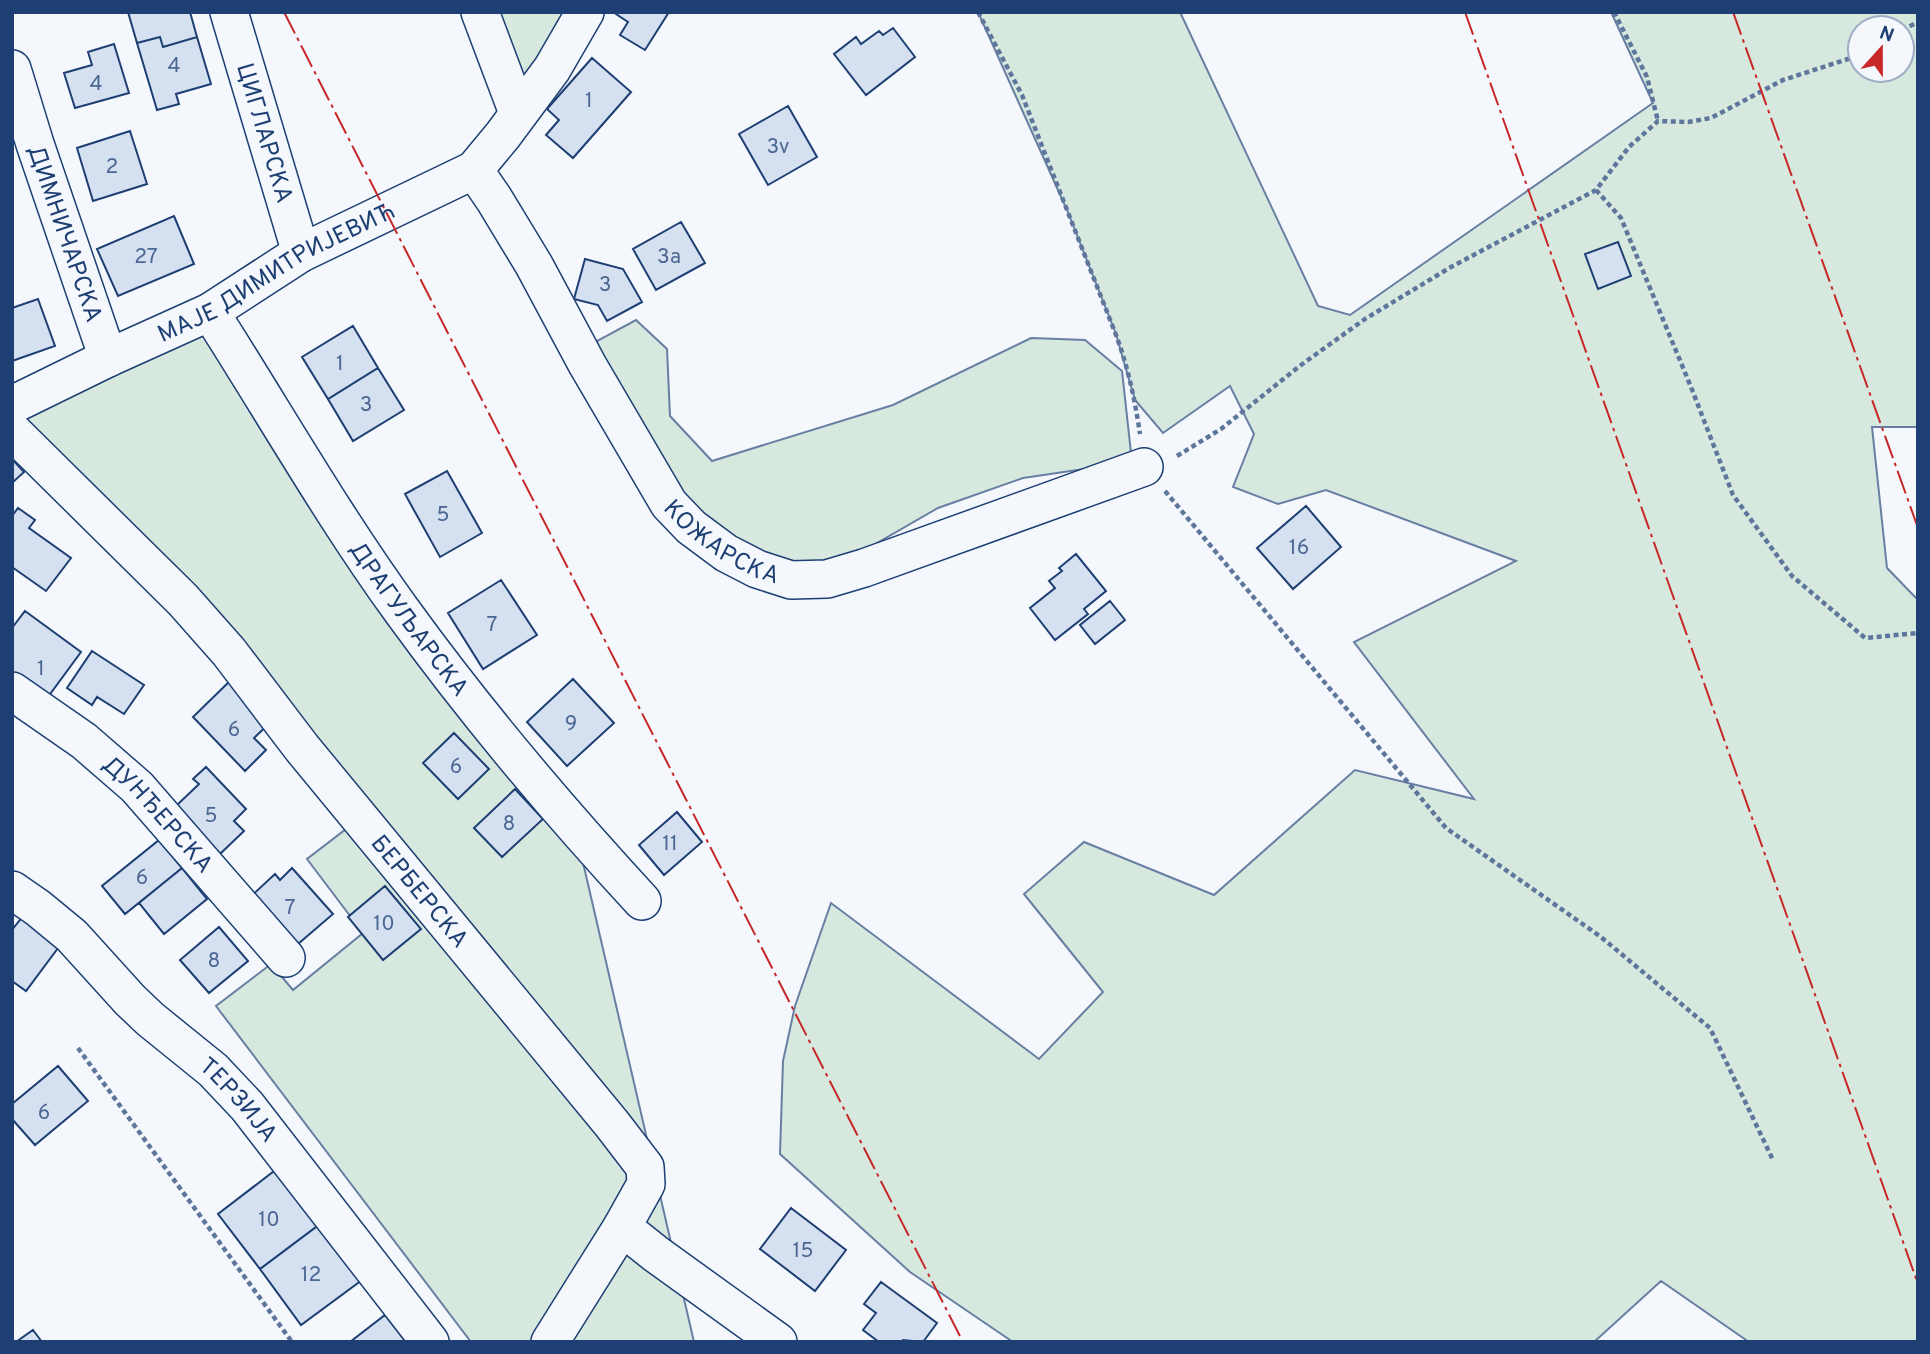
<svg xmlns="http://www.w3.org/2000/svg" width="1930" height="1354" font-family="Overpass,sans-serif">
<rect width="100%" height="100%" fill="#f4f7fb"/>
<path fill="#d7e8df" stroke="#687fa3" stroke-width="2" fill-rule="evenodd" d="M482,12H580L518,113Z
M978,12H1180L1318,306L1350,315L1653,103L1611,12H1918V427H1872L1887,568L1918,600V1342H1749L1661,1281L1594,1342H1013L910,1272L780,1154L783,1061L795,1006L831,903L1039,1059L1103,992L1024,894L1084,842L1214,895L1355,770L1474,799L1354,642L1516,561L1326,490L1278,504L1233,487L1254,434L1230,386L1163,433L1135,400L1116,334L1067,210ZM1860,28H1902V70H1860Z
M210,312L575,828L694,1342H471L216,1006L271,964L293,990L363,933L307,859L359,819L12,405Z
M636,320L667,349L670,416L712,461L893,405L1031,338L1085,340L1122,371L1132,462L1023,478L938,508L870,547L825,562H789L756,551L690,510L584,348Z"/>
<path fill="#d5e0f0" stroke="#1d3f73" stroke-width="2" d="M128,12H190L197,37L163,47L160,37L137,43Z
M613,12H669L645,50L620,35L628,22Z
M893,28L915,57L866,95L834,54L856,37L861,44L879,31L883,35Z
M160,37L163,47L197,37L211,84L176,94L179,104L157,110L137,43Z
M114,44L129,93L75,108L64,73L92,65L88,52Z
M592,58L631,92L573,158L546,135L559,120L547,109Z
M788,106L817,157L768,185L739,134Z
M130,131L147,184L93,201L77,148Z
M174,216L194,264L118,296L97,249Z
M681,222L705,263L656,290L633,249Z
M1618,242L1631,276L1598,289L1585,254Z
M585,259L623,269L642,302L607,321L598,305L574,299Z
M38,299L55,346L12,361V308Z
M353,326L378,368L328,399L302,357Z
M378,368L404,410L353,441L328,399Z
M12,459L24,472L12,483Z
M447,471L482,533L440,557L405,494Z
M1306,506L1341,547L1293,589L1257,548Z
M18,508L35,520L29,528L71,558L46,591L12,567V516Z
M1076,554L1106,591L1084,609L1088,614L1055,640L1030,608L1055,588L1049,581L1062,571L1059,568Z
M501,580L537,635L483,669L448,613Z
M1110,601L1125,620L1095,644L1080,625Z
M25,611L81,652L42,705L12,683V628Z
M92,651L144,685L124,714L97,697L92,705L67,688Z
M233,678L273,720L254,738L266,750L245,771L193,717Z
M573,679L614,723L567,766L527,722Z
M454,733L489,769L458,799L423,763Z
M206,767L246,809L234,821L244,831L220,854L175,807L199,784L193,779Z
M515,789L543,819L502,857L474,828Z
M677,812L702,842L664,875L639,845Z
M159,840L182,868L125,914L102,886Z
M182,868L207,899L164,934L139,903Z
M292,868L333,914L291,950L247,900L275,874L280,880Z
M385,886L421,929L383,960L348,917Z
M23,916L61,944L26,991L12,981V930Z
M219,927L248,961L209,993L180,960Z
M58,1066L88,1101L35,1145L12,1119V1104Z
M278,1168L320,1224L260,1269L218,1214Z
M791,1208L846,1250L815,1291L760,1249Z
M320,1224L362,1280L301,1325L260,1269Z
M881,1282L937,1323L923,1342L903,1340L902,1342H879L863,1330L876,1313L864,1304Z
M385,1315L406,1342H350Z
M33,1330L42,1342H16Z"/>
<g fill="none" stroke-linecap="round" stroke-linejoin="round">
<defs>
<g id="minor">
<path id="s1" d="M229,12L301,253"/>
<path d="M480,12L518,113"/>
<path id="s2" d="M12,69L35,144L108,358"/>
<path id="s3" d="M474,170L494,199L534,265L587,364L669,504L691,527L726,553L757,569L791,580L827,579L864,568L1144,467"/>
<path id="s4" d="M210,312C274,412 333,516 402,611C476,713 557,809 642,901"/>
<path id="s5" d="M12,405L108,358L210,312L301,253L474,170L503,135L552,69L585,12"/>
<path id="s6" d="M12,431L183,600L229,652L302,748L612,1124L645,1167L646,1184L622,1227L656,1254L778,1342"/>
<path id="s7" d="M12,691L84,741L137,787L286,958"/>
<path id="s8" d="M12,890L38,908L72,936L130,1000L150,1019L213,1070L247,1106L430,1342"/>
<path d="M550,1342L622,1227"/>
</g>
</defs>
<use href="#minor" stroke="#1d3f73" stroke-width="40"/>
<path stroke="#5e769c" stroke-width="4.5" stroke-dasharray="5 3.5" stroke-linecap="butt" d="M978,12L1022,95L1116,335C1128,367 1135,400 1140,434
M1614,12L1647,77L1658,121
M1902,30L1918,22
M1596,190L1621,218L1691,387L1733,495L1792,576L1865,638L1918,633
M1177,456L1221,429L1301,365L1365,319L1451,267L1596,190L1629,147L1658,121L1688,122L1711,118L1783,80L1848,59L1860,53
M1165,491L1446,828L1601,937L1710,1028L1773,1160
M78,1048L292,1342"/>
<use href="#minor" stroke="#f4f7fb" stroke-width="37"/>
<path stroke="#c62828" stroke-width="2" stroke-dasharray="24 5 3.5 5" stroke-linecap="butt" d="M284,12L963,1342
M1465,12L1918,1284
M1733,12L1918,528"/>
</g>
<g text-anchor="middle" stroke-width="5" stroke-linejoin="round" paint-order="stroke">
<g font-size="21" fill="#4b6792">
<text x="174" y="72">4</text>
<text x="96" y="90">4</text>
<text x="589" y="107">1</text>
<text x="778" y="153">3v</text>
<text x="112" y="173">2</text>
<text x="146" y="263">27</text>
<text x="669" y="263">3a</text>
<text x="605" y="291">3</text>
<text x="340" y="370">1</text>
<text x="366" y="411">3</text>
<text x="443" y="521">5</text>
<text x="1299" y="554">16</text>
<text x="492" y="631">7</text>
<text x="41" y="675">1</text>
<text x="571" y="730">9</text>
<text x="234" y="736">6</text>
<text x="456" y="773">6</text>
<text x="211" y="822">5</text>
<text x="509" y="830">8</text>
<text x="670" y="850">11</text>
<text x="142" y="884">6</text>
<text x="290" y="914">7</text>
<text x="384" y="930">10</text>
<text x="214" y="967">8</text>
<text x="44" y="1119">6</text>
<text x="269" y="1226">10</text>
<text x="803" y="1257">15</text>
<text x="311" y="1281">12</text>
</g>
<g font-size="24" fill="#1d3f73" stroke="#f4f7fb">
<text dy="8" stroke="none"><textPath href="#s1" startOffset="126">ЦИГЛАРСКА</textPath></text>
<text dy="8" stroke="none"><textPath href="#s2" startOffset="173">ДИМНИЧАРСКА</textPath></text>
<text dy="8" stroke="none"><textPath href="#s5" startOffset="296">МАЈЕ ДИМИТРИЈЕВИЋ</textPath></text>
<text dy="8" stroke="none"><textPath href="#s3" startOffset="453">КОЖАРСКА</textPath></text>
<text dy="8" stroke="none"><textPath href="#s4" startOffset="366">ДРАГУЉАРСКА</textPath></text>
<text dy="8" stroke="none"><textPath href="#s7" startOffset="192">ДУНЂЕРСКА</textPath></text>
<text dy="8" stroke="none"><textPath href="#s6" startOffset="616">БЕРБЕРСКА</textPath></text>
<text dy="8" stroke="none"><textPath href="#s8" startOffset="310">ТЕРЗИЈА</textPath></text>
</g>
</g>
<rect width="1930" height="1354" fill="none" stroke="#1d3f73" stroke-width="28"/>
<g transform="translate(1881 49) rotate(21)"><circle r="33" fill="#f4f7fb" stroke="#9eadc5" stroke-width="2"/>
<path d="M0-5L12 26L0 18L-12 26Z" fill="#c62828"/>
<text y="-10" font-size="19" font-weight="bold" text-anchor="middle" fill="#1d3f73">N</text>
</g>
</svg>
